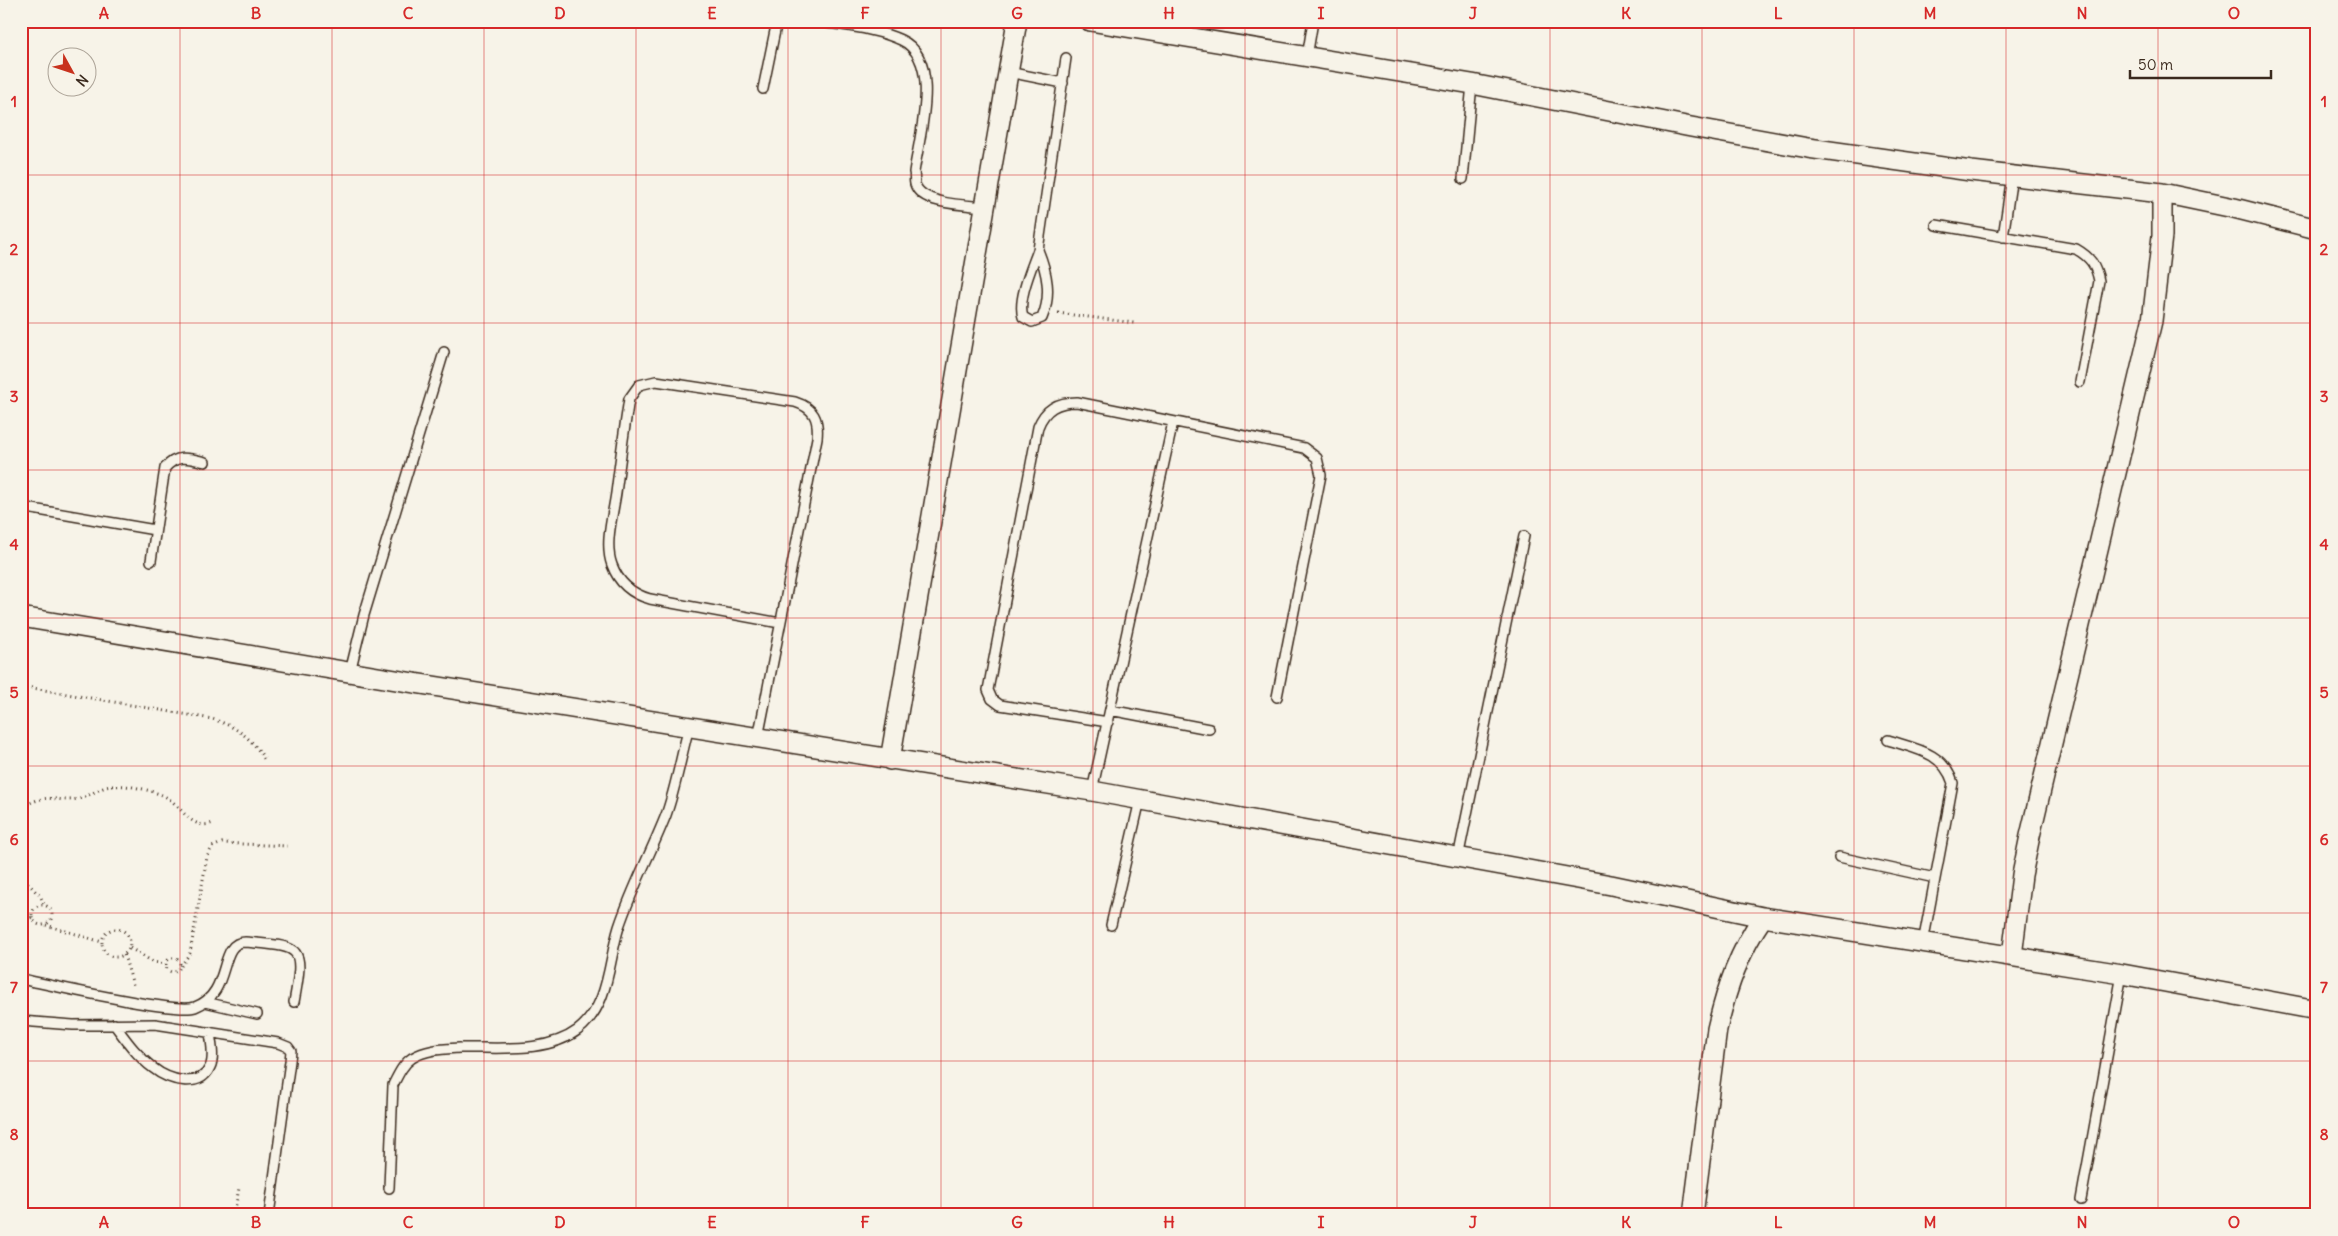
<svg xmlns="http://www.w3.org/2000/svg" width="2338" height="1236" font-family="Delius,sans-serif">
<rect width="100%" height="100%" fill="#f7f3e8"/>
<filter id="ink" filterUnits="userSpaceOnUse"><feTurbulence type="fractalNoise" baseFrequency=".02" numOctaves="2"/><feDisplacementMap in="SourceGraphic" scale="10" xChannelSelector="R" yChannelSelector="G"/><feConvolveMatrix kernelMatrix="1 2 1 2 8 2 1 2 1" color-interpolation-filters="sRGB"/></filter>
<g filter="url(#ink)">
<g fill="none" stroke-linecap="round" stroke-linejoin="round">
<defs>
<path id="lane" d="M815,21C843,26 876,28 901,40C943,59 919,137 914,172C915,175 914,180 915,184C921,205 967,205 986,207
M1307,57L1313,21
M1008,72L1063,83
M763,89L777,21
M1463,179L1472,84
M1936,225L2076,249C2090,257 2096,265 2099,281L2080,382
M2003,237L2012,176
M1038,250C1047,272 1052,295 1042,318L1032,322L1023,317C1017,300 1032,267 1038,250L1066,58
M21,507L155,530
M151,561L165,468C177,454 189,458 205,462
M350,672L364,615L444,352
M1110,710L1209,729
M1108,722L1000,705L992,699L988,690L1038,427C1045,409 1057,402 1077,402L1304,448L1317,458L1321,475L1277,697
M758,738L817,438C819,419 814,408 795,402L656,381L639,385L629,399C624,430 620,462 616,493C613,515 604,544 612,565C619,584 632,594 650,599L780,623
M1888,740C1916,749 1943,752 1953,783L1923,943
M1092,791L1173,422
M1839,857L1935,878
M1458,858L1524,536
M1111,925L1140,800
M21,979C50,985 175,1014 195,1007C233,993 217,942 245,942C301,947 305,944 294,1002
M205,1002L257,1014
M21,1021L73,1025L155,1024L278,1043L288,1047L291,1051L290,1061L269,1215
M114,1024C126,1040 137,1056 153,1068C168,1080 200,1090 210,1067C215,1057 211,1043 210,1032
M389,1188L393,1085C398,1075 403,1064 412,1058C427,1049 443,1049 460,1048C497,1047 546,1054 578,1030C610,1005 608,962 619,927C632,888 651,853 666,815C676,787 681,756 689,727
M2081,1200L2122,974"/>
<path id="street" d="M1090,21L1472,84L1691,127L1808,148L1971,171L2162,193L2234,208L2317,229
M21,617L408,682L1092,791L1611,885L1763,917L2122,974L2317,1010
M890,760L1017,21
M2012,956L2022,875L2030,836L2152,321L2162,236V193
M1693,1215L1717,1029C1727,987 1739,952 1763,917"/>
</defs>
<use href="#lane" stroke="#3b2a1e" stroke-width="12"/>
<use href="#street" stroke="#3b2a1e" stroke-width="22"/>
<path stroke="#3b2a1e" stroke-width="3" stroke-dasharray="1 4" stroke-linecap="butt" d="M1058,313L1134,323
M21,686L212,719C238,727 253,739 266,762
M21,800C29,807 30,817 21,824
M26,805C50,792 56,803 78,799C88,797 96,790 106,787C122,783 147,789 162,795C182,803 190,834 215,822
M21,876L41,897L44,905
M32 915a10 10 0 1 1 20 0a10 10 0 1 1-20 0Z
M21,921L33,917
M46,925L102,942
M102 943a14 14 0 1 1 28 0a14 14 0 1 1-28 0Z
M130,948L153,962L166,964
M124,955L134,988
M166 965a7 7 0 1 1 14 0a7 7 0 1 1-14 0Z
M181,966L190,953L207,857L212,847L222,843L287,846
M234,1215L239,1188"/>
<use href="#lane" stroke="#f7f3e8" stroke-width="9"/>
<use href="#street" stroke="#f7f3e8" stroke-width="19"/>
</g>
</g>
<path fill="none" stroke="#d62828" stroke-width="1" stroke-opacity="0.55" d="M180,21V1215M332,21V1215M484,21V1215M636,21V1215M788,21V1215M941,21V1215M1093,21V1215M1245,21V1215M1397,21V1215M1550,21V1215M1702,21V1215M1854,21V1215M2006,21V1215M2158,21V1215M21,175H2317M21,323H2317M21,470H2317M21,618H2317M21,766H2317M21,913H2317M21,1061H2317"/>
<rect width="2338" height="1236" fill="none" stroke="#f7f3e8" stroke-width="55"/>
<g transform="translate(72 72) rotate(130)"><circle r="24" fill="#f7f3e8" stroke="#aca397"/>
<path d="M0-4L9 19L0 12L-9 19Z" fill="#c8321e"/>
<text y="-8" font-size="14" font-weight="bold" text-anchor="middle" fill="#3b2a1e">N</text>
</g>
<path d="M2130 70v8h141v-8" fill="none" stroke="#3b2a1e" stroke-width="2.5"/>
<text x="2138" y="70" font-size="15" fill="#3b2a1e" stroke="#f7f3e8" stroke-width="4" paint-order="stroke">50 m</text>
<rect x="28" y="28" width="2282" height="1180" fill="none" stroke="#d62828" stroke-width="2"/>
<g font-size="16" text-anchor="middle" font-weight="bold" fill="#d62828">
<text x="104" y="19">A</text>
<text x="256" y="19">B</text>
<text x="408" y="19">C</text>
<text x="560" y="19">D</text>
<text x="712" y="19">E</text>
<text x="865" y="19">F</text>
<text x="1017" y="19">G</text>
<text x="1169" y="19">H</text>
<text x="1321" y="19">I</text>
<text x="1473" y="19">J</text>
<text x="1626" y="19">K</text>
<text x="1778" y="19">L</text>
<text x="1930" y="19">M</text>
<text x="2082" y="19">N</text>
<text x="2234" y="19">O</text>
<text x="14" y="107">1</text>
<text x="2324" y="107">1</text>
<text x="14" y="255">2</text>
<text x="2324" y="255">2</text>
<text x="14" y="402">3</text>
<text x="2324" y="402">3</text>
<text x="14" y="550">4</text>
<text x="2324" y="550">4</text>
<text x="14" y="698">5</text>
<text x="2324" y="698">5</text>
<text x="14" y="845">6</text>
<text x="2324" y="845">6</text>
<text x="14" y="993">7</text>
<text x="2324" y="993">7</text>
<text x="14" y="1140">8</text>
<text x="2324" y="1140">8</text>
<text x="104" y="1228">A</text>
<text x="256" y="1228">B</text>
<text x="408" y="1228">C</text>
<text x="560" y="1228">D</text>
<text x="712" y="1228">E</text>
<text x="865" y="1228">F</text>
<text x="1017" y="1228">G</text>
<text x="1169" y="1228">H</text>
<text x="1321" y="1228">I</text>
<text x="1473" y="1228">J</text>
<text x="1626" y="1228">K</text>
<text x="1778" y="1228">L</text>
<text x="1930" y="1228">M</text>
<text x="2082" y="1228">N</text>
<text x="2234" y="1228">O</text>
</g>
</svg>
